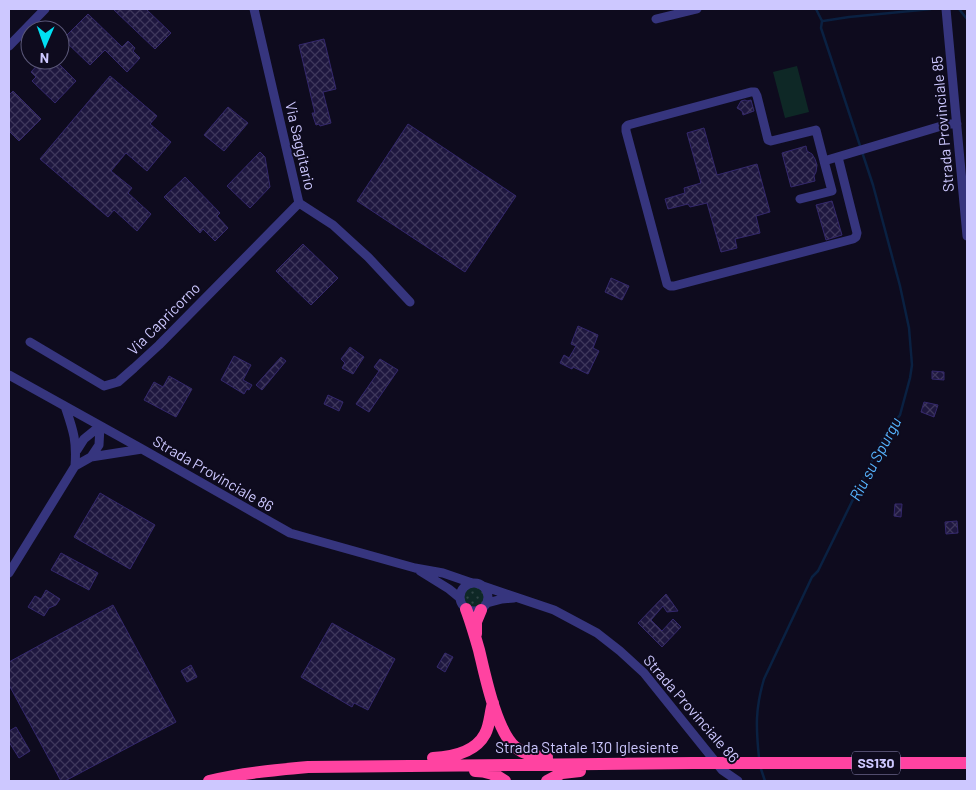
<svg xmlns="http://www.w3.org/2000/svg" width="976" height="790" font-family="Barlow,sans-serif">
<defs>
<pattern id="grass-dots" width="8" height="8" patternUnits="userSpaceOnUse" patternTransform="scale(1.25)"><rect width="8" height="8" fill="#0e2826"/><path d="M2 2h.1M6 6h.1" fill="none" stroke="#304647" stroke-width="1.8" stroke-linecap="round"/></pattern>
<pattern id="building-cross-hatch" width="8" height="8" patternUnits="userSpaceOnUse" patternTransform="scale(1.25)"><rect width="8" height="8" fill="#1e173f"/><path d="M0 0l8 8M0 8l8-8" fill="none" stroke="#3e375c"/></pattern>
</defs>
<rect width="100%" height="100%" fill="#0e0b1e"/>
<path fill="url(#grass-dots)" d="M463 597a11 11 0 1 1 22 0a11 11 0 1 1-22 0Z"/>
<path fill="#0e2826" d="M797,66L809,112L785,118L773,72Z"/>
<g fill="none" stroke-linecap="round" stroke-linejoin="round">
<path stroke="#0a2142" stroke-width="2.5" d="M959,9L967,19
M823,21L849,17L931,9
M759,758C756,728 755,709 764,679L812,577L818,571L885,434L900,415L910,378L912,365L909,328L900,286L873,185L821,28L822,21L816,9
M760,766L765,781"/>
</g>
<path fill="url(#building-cross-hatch)" stroke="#34286c" d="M113,9H146L171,33L155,49Z
M88,14L122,47L128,41L135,48L133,51L140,58L127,72L105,50L90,65L63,39Z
M324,39L336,89L323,92L331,123L320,126L319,124L316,125L312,113H315L313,105L299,45Z
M42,60H47L50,63L52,60H55L76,81L55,103L32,81L36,77L31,72Z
M110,76L157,116L150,124L171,142L147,171L126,153L111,171L132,188L128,193L151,214L137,231L114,210L108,217L40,159Z
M13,91L41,119L19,141L9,131V95Z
M745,100L747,101L751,100L754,111L743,115L742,111L737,108L741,101Z
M228,107L248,123L224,151L204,135Z
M408,124L516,196L465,272L357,201Z
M704,128L717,175L757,164L770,212L756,216L760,233L735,239L737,248L721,252L707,203L690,207L688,204L668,209L665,199L685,193L684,188L701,183L687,133Z
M806,146L807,151L812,154L815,159L817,165L816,172L814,176L815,181L791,187L782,153Z
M260,152L265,157L270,187L250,208L227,186Z
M185,177L220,213L217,216L228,228L215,241L203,229L200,233L164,197Z
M832,201L842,235L826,240L816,205Z
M303,244L338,278L311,305L276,271Z
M611,278L629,286L622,300L605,292Z
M578,326L598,335L593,348L599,351L588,374L573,367L572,369L560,363L564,355L569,358L576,346L571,344Z
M350,347L364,357L353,374L342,368L345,363L341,359Z
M234,356L251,365L243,380L252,385L249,390L247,389L244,394L221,380Z
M281,357L286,361L262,390L256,385Z
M380,359L398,370L369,412L356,404L379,371L374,367Z
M932,371L944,372V380L932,379Z
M169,376L192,389L176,417L144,400L154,382L163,387Z
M328,395L343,402L339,411L324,404Z
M924,402L938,405L934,417L921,412Z
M100,493L155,525L130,569L74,537Z
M895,504H902L901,517L894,516Z
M957,521L958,533L946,534L945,522Z
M61,553L98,573L89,590L51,570Z
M46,590L60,599L56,605L49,608L44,616L28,607L35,596L41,599Z
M666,594L678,611L667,612L663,606L651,620L662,631L673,619L681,627L662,647L638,623Z
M113,605L176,722L65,781H61L9,685V662Z
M332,623L395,659L368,710L354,703L352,707L301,677Z
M445,653L453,657L445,672L437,667Z
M191,665L197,677L187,682L181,671Z
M16,727L30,751L19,758L9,742V731Z"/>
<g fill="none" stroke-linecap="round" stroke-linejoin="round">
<path stroke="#36357e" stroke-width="9" d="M254,9L299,203L333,225L368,257L410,302
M946,9L967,236
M656,19L697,9
M9,46L45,9
M838,157L857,233L856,237L853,239L674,286H670L667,284L626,131V127L628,125L751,92H755L757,96L768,140L771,141L816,130L824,161L948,124H957
M800,199L832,191L824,161
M30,342L104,386L118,382L134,368L159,345L299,203
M9,375L142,449L290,533L415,568L443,573L472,583
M77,450L84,439L100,426
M91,457L99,445L100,426
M75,466L91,457L142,449
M420,571L449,589L460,598
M9,573L75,466C77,440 73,430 65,406
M460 597a14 14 0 1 1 28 0a14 14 0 1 1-28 0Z
M483,586L554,610L597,633L620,651L644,673L722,770L738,781
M487,603L502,599L514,598"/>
<path stroke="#ff43a1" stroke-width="12" d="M466,609C471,622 475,636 479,650C485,675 496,730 515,747C525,755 535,757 547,757
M476,634V622L481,610
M433,758C452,757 475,753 485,734C490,725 490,713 493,703
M786,763H967
M475,771C487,771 496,774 505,781
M209,781C242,773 275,770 308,767L693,763
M547,781L562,773L580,771"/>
<path stroke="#ff43a1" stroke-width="12" d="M693,763H786"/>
</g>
<g text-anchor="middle" stroke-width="4" stroke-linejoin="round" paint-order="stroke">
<rect fill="#0e0b1e" stroke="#948fbc" stroke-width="1" x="852" y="751.5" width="48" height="23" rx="4"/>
<g font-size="14" font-weight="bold" fill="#cdc8ff">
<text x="876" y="768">SS130</text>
</g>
<g font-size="15" fill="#cdc8ff" stroke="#0e0b1e">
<text transform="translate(943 124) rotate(-95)" y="5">Strada Provinciale 85</text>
<text transform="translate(300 146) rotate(77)" y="5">Via Saggitario</text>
<text transform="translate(164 319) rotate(-45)" y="5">Via Capricorno</text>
<text transform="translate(213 474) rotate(30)" y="5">Strada Provinciale 86</text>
<text transform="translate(691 709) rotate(49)" y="5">Strada Provinciale 86</text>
<text x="587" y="753">Strada Statale 130 Iglesiente</text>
</g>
<g font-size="16" font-style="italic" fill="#56b4ff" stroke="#0e0b1e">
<text transform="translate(875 459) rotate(-62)" y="6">Riu su Spurgu</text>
</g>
</g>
<rect width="976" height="790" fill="none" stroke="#cdc8ff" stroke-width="20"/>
<g transform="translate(45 45) rotate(182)"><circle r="24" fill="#0e0b1e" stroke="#5a5778"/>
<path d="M0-4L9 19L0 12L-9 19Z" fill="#00e0f3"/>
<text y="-8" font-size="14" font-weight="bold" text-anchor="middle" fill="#cdc8ff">N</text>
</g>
</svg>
